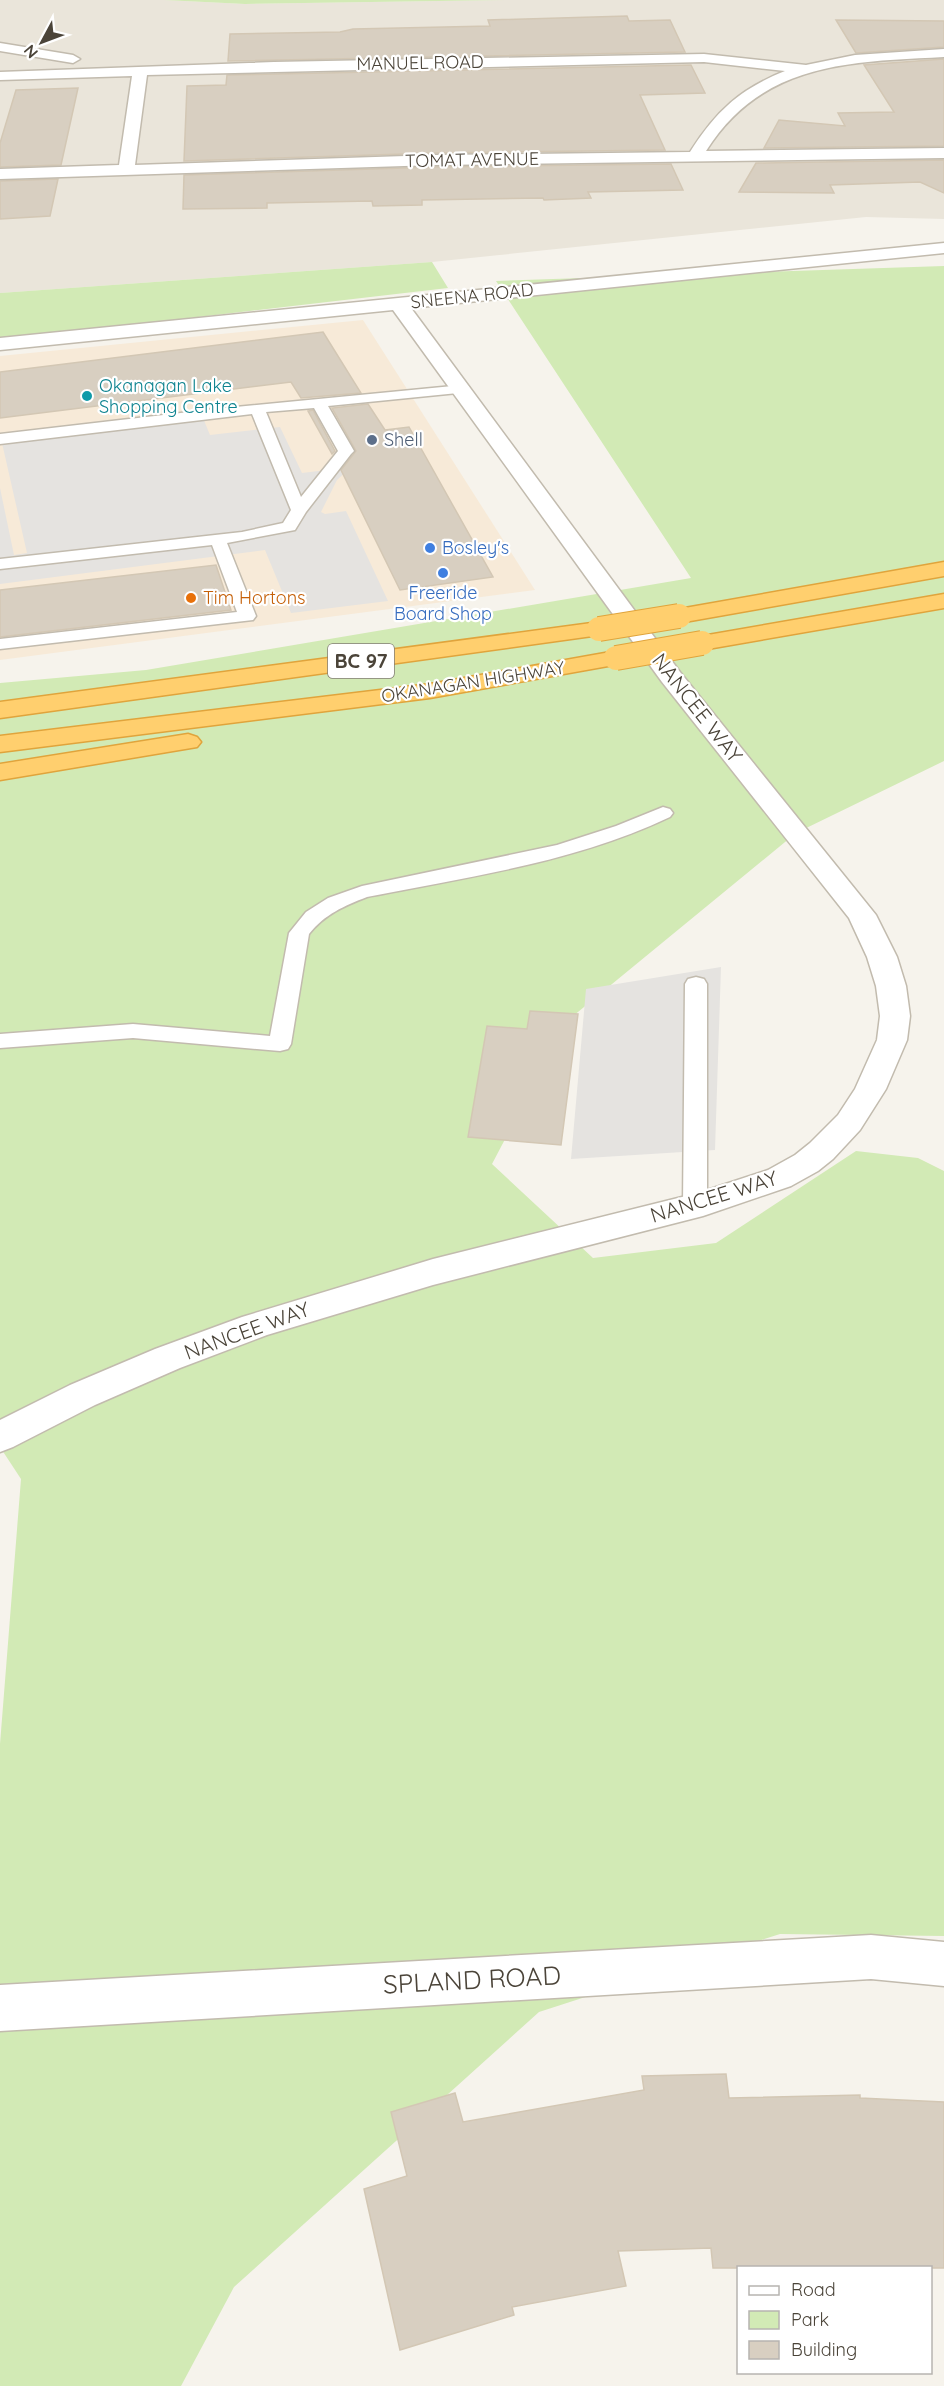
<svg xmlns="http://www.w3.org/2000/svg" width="944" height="2386" font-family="Quicksand,sans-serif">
<rect width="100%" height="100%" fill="#f6f3ec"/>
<path fill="#eae5da" d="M0,0H164L245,4L505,0H944V219L866,217L432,262L0,293Z"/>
<path fill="#f7ead8" d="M363,320L535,590L0,660V356Z"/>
<path fill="#d2eab5" d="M164,0H505L245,4Z
M432,262L448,288L0,340V293Z
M944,266V761L796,833L567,1021L492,1164L593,1258L716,1243L856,1151L918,1158L944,1171V1936L780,1934L539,2012L234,2287L181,2386H0V1744L21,1479L0,1447V683L146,670L691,578L496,281Z"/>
<path fill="#e5e3e0" d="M203,418L210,435L280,427L302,473L351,467L337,480L321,512L325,514L346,511L388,601L291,613L265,550L0,584V488L14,555L27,553L2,443Z
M721,967L715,1150L571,1159L586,989Z"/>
<path fill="#d8cfc1" stroke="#d3c7b4" stroke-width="1.5" d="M627,16L629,21L670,20L685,52L228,61L230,34L340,32L353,29L490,26L488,20Z
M836,20L944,21V47L856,53Z
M944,59V146L764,148L779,120L845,126L838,113L894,112L864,65Z
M691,65L705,93L640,95L665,150L436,153L184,161L187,86L226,85L227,75Z
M78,88L61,165L0,167V143L16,90Z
M944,160V193L920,182L830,185L834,193L739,192L756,163Z
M671,164L683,190L588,192L591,198L544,200L543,198L422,200V205L373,206L372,201L267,203V208L183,209L184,175L436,167Z
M58,179L50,216L0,219V181Z
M323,332L361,393L301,398L291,382L0,418V372Z
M368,404L385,430L409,427L493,577L400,590L341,470L356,451L332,408Z
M313,410L335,451L332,454L308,411Z
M216,565L231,610L0,637V590Z
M530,1011L578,1014L561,1145L468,1137L487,1026L527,1029Z
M726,2074L729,2098L860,2095V2098L944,2102V2268H713L711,2248L618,2251L626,2286L512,2307L514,2315L400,2350L364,2189L407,2176L391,2112L455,2093L463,2122L644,2090L642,2076Z"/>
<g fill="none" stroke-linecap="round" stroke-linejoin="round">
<defs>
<path id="service" d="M463,385L468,386L470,389L468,392L328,406L354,451L351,454L306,512L295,530L227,543L256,616L253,620L0,649V639L237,612L212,545L0,569V559L242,532L283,523L291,510L252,414L0,444V434L215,409ZM314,408L338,451L301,497L266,412Z
M663,807L670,809L673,813L670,817C576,862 468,877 367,897C344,906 325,914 309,934L291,1044L288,1049L280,1051L133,1038L0,1048V1034L133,1024L270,1036L289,933L306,912L328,898L362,886L557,845L616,826Z
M696,977L704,979L707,984V1206L704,1212L695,1215L686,1212L683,1206L685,984L688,979Z"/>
<path id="minor" d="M0,43L73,55L80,59L73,63L0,51Z
M944,49V57C849,62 762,62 706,151L944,148V158L436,165L0,179V169L119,165L132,76L0,80V72L274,62L704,54L806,65L855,55ZM704,62L785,71C740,89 716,111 690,152L436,155L135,165L147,75Z
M871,1935L944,1942V1986L871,1979L0,2031V1985Z"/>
<path id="tertiary" d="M944,243V253L411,308L680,672L876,915L897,957L906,986L910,1016L907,1040L886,1089L860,1130L833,1159L818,1171L791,1186L703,1216L433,1285L267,1335L180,1368L95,1405L13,1447L0,1452V1420L70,1385L155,1349L242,1317L433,1259L698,1193L768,1170L795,1155L810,1143L838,1115L855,1089L877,1040L880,1016L876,986L867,957L849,918L662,682L393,310L0,350V338Z"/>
<path id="motorway" d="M944,562V576L679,623L671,621L667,616L671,611L679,609Z
M944,594V608L702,650L694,648L690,643L694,638L702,636Z
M599,622L607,624L611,629L607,634L0,718V702Z
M616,651L625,653L628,658L625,663L430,698L0,752V736L430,684Z
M188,734L197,737L201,742L197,747L0,780V764Z"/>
</defs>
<use href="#service" stroke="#c2bbae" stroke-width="3"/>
<use href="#minor" stroke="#c2bbae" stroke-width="3"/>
<use href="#tertiary" stroke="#c2bbae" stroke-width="3"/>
<use href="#motorway" stroke="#e0a43c" stroke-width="3"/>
<use href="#service" fill="#fff" fill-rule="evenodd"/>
<use href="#minor" fill="#fff" fill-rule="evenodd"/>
<use href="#tertiary" fill="#fff" fill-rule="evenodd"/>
<use href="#motorway" fill="#ffcf6e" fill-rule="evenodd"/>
<defs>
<path id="motorway-bridge" d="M599,629L679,616
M616,658L702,643"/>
</defs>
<use href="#motorway-bridge" stroke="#e0a43c" stroke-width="26" stroke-linecap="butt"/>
<use href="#motorway-bridge" stroke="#ffcf6e" stroke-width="24"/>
</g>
<circle fill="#0f9aa8" stroke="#fff" stroke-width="2" cx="87" cy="396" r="6"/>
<circle fill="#5c6f8a" stroke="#fff" stroke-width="2" cx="372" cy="440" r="6"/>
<g fill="#3f7fe0" stroke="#fff" stroke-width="2">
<circle cx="430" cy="548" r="6"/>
<circle cx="443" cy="573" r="6"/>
</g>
<circle fill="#e8710a" stroke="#fff" stroke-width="2" cx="191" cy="598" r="6"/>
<g text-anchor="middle" stroke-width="4.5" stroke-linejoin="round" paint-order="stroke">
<g font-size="18" fill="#4b4439" stroke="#fff">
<text transform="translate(420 63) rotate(-1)" y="6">MANUEL ROAD</text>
<text transform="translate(472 160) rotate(-1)" y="6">TOMAT AVENUE</text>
<text transform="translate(472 296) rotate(-6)" y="6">SNEENA ROAD</text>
<text transform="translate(473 682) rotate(-9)" y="6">OKANAGAN HIGHWAY</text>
</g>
<g font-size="18" fill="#0d838f" stroke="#fff" text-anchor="start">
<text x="99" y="392">Okanagan Lake<tspan x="99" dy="21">Shopping Centre</tspan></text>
</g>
<g font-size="18" fill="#4e5e75" stroke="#fff" text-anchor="start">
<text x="384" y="446">Shell</text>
</g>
<g font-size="18" fill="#366cbe" stroke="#fff" text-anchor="start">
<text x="442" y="554">Bosley's</text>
<text x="443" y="599" text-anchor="middle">Freeride<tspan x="443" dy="21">Board Shop</tspan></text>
</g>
<g font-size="18" fill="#c56008" stroke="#fff" text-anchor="start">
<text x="203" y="604">Tim Hortons</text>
</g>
<rect fill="#fff" stroke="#817c74" stroke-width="1.5" x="328" y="644" width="66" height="34" rx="4.5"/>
<g font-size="20" font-weight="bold" fill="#4b4439">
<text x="361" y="668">BC 97</text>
</g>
<g font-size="21" fill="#4b4439" stroke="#fff">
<text transform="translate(697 708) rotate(52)" y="7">NANCEE WAY</text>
<text transform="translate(714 1197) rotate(-17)" y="7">NANCEE WAY</text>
<text transform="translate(247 1331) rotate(-20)" y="7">NANCEE WAY</text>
</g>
<g font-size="26" fill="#4b4439" stroke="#fff">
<text transform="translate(472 1980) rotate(-3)" y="9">SPLAND ROAD</text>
</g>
</g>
<rect x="737" y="2266" width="195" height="108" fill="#ffffff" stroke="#b7b4b0" stroke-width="1.5"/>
<rect x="749" y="2286" width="30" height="9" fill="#ffffff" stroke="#b7b4b0" stroke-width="1.5"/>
<text x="791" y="2296" font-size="18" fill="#4b4439">Road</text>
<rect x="749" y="2311" width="30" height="18" fill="#d2eab5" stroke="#b7b4b0" stroke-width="1.5"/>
<text x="791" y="2326" font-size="18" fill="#4b4439">Park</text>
<rect x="749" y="2341" width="30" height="18" fill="#d8cfc1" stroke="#b7b4b0" stroke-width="1.5"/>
<text x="791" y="2356" font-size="18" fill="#4b4439">Building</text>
<g transform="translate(42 42) rotate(229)" stroke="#ffffff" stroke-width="4.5" paint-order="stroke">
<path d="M0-4.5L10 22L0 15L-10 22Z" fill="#4b4439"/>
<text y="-9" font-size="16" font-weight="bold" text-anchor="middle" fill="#4b4439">N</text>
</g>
</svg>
